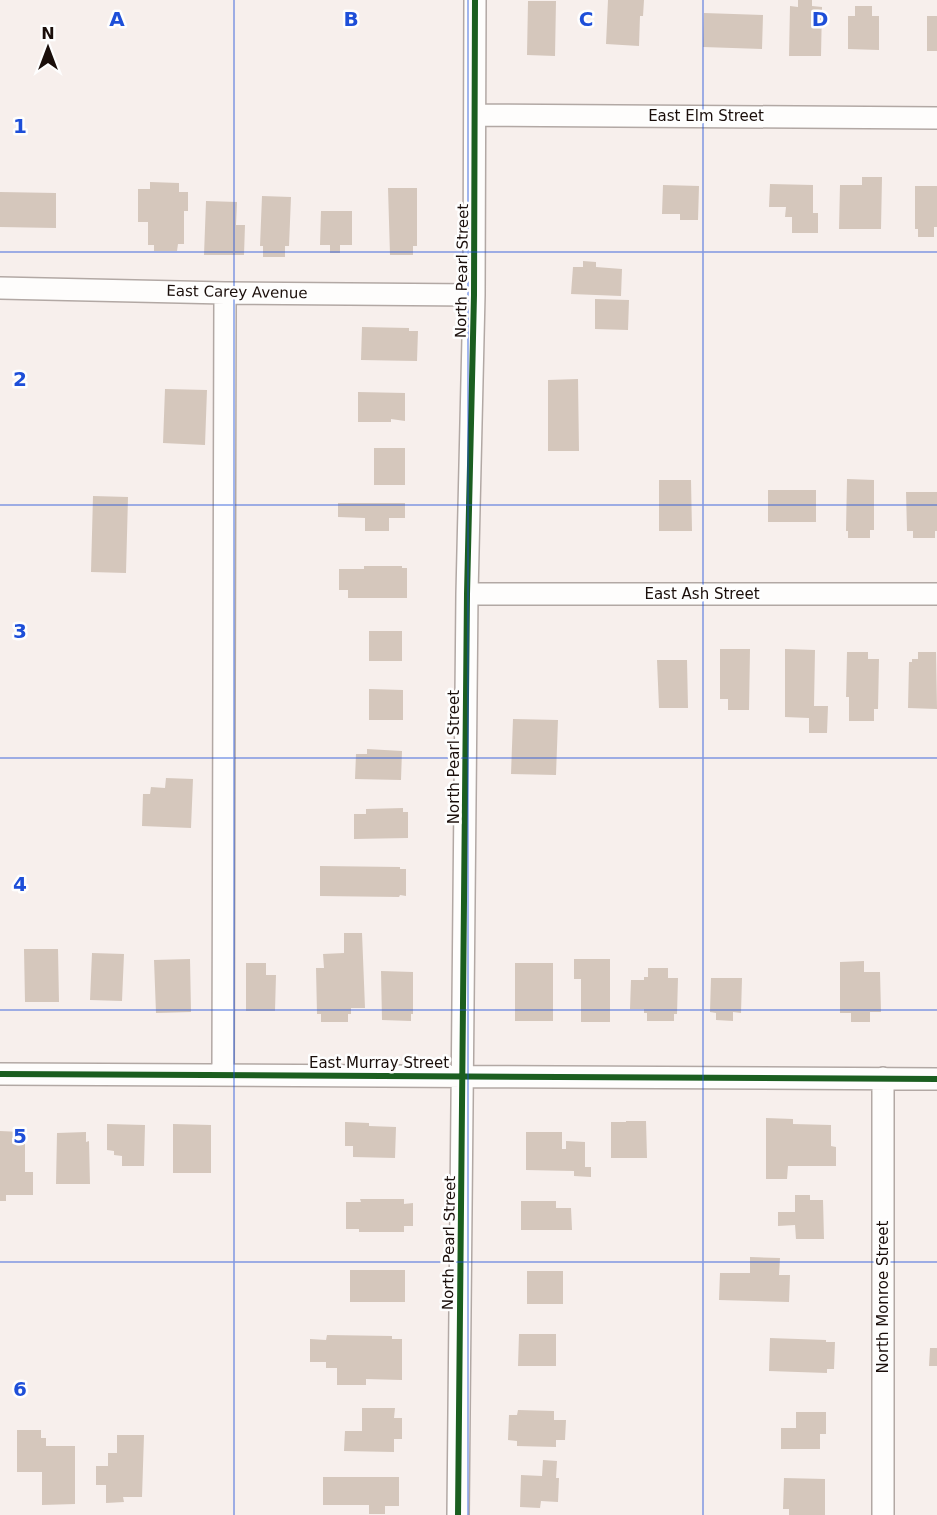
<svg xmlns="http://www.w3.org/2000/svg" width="937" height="1515" font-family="'DejaVu Sans',sans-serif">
<rect width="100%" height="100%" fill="#f7efec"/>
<path fill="#d5c7bc" d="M608,0H644L643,16H640L639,46L606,44Z
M798,0H812V6L822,7L821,56H789L790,6L798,7Z
M528,1H556L555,56L527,55Z
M855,6H872V16H879V50L848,49V16H855Z
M704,13L763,15L762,49L703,47Z
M927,16H937V51H927Z
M862,177H882L881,229H839L840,185H862Z
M150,182L179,183V192H188V211H184V244H178L177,251H154V245H148V222H138V189H150Z
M770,184L813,185V213H818V233H792V217H785L786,207H769Z
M663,185L699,186L698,220H680V214H662Z
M915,186H937V227H934V237H918V229H915Z
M388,188H417V246H413V255H390Z
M0,192L56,193V228L0,227Z
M262,196L291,197L289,246H285V257H263V246H260Z
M206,201L237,202L236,225H245L244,255H204Z
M321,211H352V245H340V253H330V245H320Z
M583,261L596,262V267L622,269L621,296L571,294L573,267H583Z
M595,299L629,300L628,330L595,329Z
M362,327L409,328V331H418L417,361L361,360Z
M578,379L579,451H548V380Z
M165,389L207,390L205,445L163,443Z
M358,392L405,393V421L391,419V422H358Z
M374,448H405V485H374Z
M847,479L874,480V530H870V538H848V531H846Z
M659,480H691L692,531H659Z
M768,490H816V522H768Z
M906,492H937V531H935V538H913V531H907Z
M93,496L128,497L126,573L91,572Z
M338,503H405V518H389V531H365V518L338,517Z
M364,566H402V568H407V598H348V590H339V569H364Z
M369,631H402V661H369Z
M720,649H750L749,710H728V699H720Z
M785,649L815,650L814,706H828L827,733H809V718L785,717Z
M847,652H868V659H879L878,709H874V721H849V697H846Z
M918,652H936L937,709L908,708L909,662H912V659H918Z
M657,660H687L688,708H659Z
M369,689L403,690V720H369Z
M513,719L558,720L556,775L511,774Z
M367,749L402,751L401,780L355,779L356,754H367Z
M166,778L193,779L191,828L142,826L143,794H150L151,787L165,788Z
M403,808V812H408V838L354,839V814H366V809Z
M320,866L400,867V869H406V896L400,895L399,897L320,896Z
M344,933H362L365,1008H351V1014H348V1022H321V1014H317L316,968H324L323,954L344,953Z
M24,949H58L59,1002H25Z
M92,953L124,954L122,1001L90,1000Z
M190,959L191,1012L156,1013L154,960Z
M574,959H610V1022H581V979H574Z
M864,961V972H880L881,1012H870V1022H851V1013H840V962Z
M246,963H266V975H276L275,1011H246Z
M515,963H553V1021H515Z
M648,968H668V978H678L677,1014H674V1021H647V1013H644V1009H630L631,980H644V977H648Z
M381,971L413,972V1014H411V1021L382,1020Z
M711,978H742L741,1013L733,1012V1021L716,1020V1013L710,1012Z
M766,1118L793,1119V1124L831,1125V1146L836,1147V1166H788L787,1179H766Z
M626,1121H646L647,1158H611V1122H626Z
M345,1122L369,1123V1126L396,1127L395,1158L353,1157V1146H345Z
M107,1124L145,1125L144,1166H122V1156L114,1155V1151L107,1150Z
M173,1124L211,1125V1173H173Z
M0,1131L21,1132V1142H25V1172H33V1195H6V1201H0Z
M86,1132V1142L89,1141L90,1184H56L57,1133Z
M526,1132H562V1149H566V1141L585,1142V1167H591V1177L574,1176V1171L526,1170Z
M795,1195H810V1200H823L824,1239H796L795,1225L778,1226V1212H795Z
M360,1199H404V1204L413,1203V1226H404V1232H359V1229H346V1202H361Z
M521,1201H556V1208H571L572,1230H521Z
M750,1257L780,1258L779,1275H790L789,1302L719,1300L720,1273H750Z
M350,1270H405V1302H350Z
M527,1271H563V1304H527Z
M519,1334H556V1366H518Z
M327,1335L392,1336V1339H402V1380L366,1379V1385H337V1368H326V1362H310V1339L326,1340Z
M770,1338L826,1340V1342H835L834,1369H827V1373L769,1371Z
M930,1348H937V1366H929Z
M362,1408H395L394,1418H402V1439H394V1452L344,1451L345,1431H362Z
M518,1410L554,1411V1420H566L565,1440H556V1447L517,1446V1441L508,1440L509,1415H517Z
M796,1412H826V1434H820V1449H781V1428H796Z
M17,1430H41V1438H46V1446H75V1504L42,1505V1472H17Z
M117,1435H144L142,1497H123L124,1502L106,1503V1485H96V1466H108V1453H117Z
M543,1460L557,1461L556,1478H559L558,1502L541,1501L540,1508L520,1507L521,1475L542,1476Z
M323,1477H399V1506H385V1514H369V1505H323Z
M784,1478L825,1479V1515H789V1509H783Z"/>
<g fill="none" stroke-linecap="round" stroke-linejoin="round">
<defs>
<path id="street" d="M475,115L937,118
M0,288L225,293L474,295
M467,594H937
M0,1074L937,1079
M223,1074L225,293
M458,1515L467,594L474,295L475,0
M883,1515V1078"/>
</defs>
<use href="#street" stroke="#b2a8a4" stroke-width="24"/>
<use href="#street" stroke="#fefdfc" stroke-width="21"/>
<defs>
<path id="cycleway" d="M0,1074L937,1079
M458,1515L467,594L474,295L475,0"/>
</defs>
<use href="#cycleway" stroke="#fefefe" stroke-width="10"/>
<use href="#cycleway" stroke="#1b5e20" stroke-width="6"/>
</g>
<path fill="none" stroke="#1d4ed8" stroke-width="1.5" stroke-opacity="0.55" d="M234,0V1515M468,0V1515M703,0V1515M0,252H937M0,505H937M0,758H937M0,1010H937M0,1262H937"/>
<g text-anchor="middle" stroke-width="5" stroke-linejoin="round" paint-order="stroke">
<g font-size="15" fill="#1a0e0a" stroke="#fefefe">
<text x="706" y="121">East Elm Street</text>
<text transform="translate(462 271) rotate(-89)" y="5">North Pearl Street</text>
<text transform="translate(237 292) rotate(1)" y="5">East Carey Avenue</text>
<text x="702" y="599">East Ash Street</text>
<text transform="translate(454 757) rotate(-90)" y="5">North Pearl Street</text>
<text x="379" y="1068">East Murray Street</text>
<text transform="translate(449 1243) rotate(-89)" y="5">North Pearl Street</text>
<text transform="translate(883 1297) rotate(-90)" y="5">North Monroe Street</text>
</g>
</g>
<g font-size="20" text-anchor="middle" font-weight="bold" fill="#1d4ed8" stroke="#fefefe" stroke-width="5" stroke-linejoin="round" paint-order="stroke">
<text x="117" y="26">A</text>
<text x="351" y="26">B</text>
<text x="586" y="26">C</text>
<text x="820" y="26">D</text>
<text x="20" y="133">1</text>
<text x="20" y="386">2</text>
<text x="20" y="638">3</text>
<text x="20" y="891">4</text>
<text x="20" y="1143">5</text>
<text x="20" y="1396">6</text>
</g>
<g transform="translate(48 48)" stroke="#fefefe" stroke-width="4.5" paint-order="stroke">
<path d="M0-4.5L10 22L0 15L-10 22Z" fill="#1a0e0a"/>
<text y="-9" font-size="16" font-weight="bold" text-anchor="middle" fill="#1a0e0a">N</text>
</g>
</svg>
